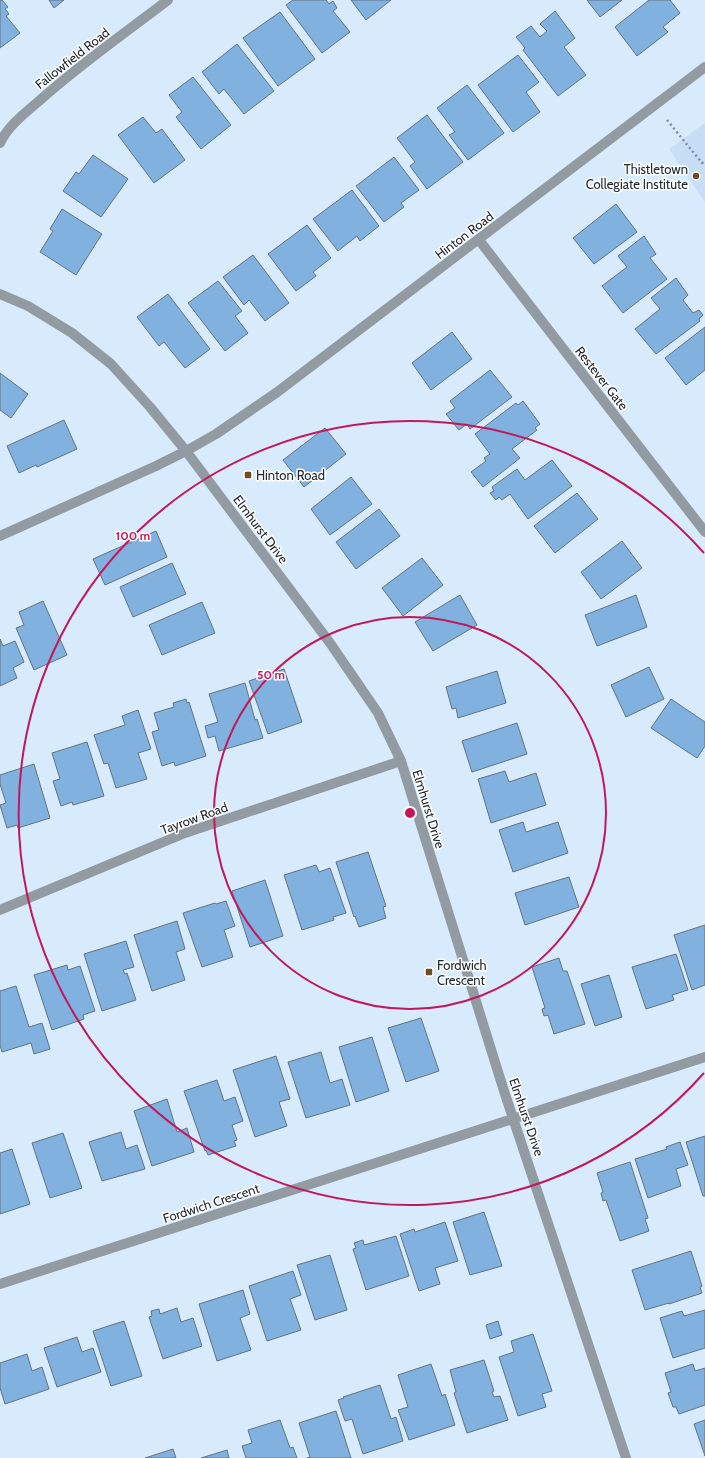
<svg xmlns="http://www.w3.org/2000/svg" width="705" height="1458" font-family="Cabin,sans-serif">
<rect width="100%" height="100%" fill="#d8ebfd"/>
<path fill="#c7def6" d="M705,123V202L669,149Z"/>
<path fill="#81b1de" stroke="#627383" d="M0,0H2L8,7L5,9L9,14L6,16L20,33L0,48Z
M49,0H64L54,8Z
M293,0H326L329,4L333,1L337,8L333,11L350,32L322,53L286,5Z
M351,0H391L366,20Z
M587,0H622L600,17Z
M649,0H670L680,13L663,27L668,32L637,56L615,27Z
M555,11L575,38L564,47L586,75L558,96L523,50L525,48L516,37L531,26L540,37L547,31L540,24Z
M280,12L315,59L278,86L243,38Z
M237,44L274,91L244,114L224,89L219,94L202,72Z
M518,55L539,82L526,92L540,112L513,132L478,85Z
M193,77L231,125L201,149L176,117L182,112L169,95Z
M467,85L504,133L468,160L449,135L455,132L437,108Z
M427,115L463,162L427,189L410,166L415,162L397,138Z
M143,117L156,133L162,129L185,160L154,183L118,135Z
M93,155L128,179L101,217L63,191L76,172L79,174Z
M394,157L419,190L401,203L404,207L384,222L356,186Z
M352,190L379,226L360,241L357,236L338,251L313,219Z
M616,204L637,232L594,264L573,238Z
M62,209L102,234L76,275L40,252L53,231L50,229Z
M307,225L331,258L313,272L316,276L296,291L268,254Z
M644,236L656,254L650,258L667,279L623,313L602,286L627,267L618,256Z
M253,255L289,303L265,321L249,300L244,305L223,277Z
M676,278L688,295L683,300L693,313L699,310L703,315L699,319L700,321L656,354L635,329L660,309L651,298Z
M218,281L242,311L235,316L248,333L225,351L188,303Z
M168,294L210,349L185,368L164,342L159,346L137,317Z
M705,327V370L686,385L665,358Z
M452,332L472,359L431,390L412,363Z
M490,370L512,397L470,429L467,424L459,430L446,414L455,408L450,401Z
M0,373L28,394L11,418L0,410Z
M523,401L540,424L535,428L537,430L512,449L520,458L483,487L471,472L486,461L484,458L490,454L475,434L516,403L518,405Z
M64,420L77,449L37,467L36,465L19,473L7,446Z
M325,428L346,454L304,487L283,460Z
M552,460L572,486L528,519L510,494L502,500L499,497L496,500L490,493L494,491L492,487L517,469L525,480Z
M351,477L372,504L330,535L311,509Z
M577,493L598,519L555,553L534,526Z
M379,509L400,536L356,569L336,542Z
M156,531L167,557L105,585L93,559Z
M622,541L642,568L601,599L581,572Z
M422,558L443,585L403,616L382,588Z
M172,563L186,594L133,617L120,587Z
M460,595L477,625L433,651L415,622Z
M636,595L647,627L597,646L585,615Z
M43,601L67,655L34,670L16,628L24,625L19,612Z
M202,602L215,633L162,655L149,625Z
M0,639L3,646L15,641L24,662L13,668L17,678L0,686Z
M649,667L664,699L626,717L611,685Z
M284,669L302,722L268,734L249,681Z
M497,671L506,703L458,718L456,708L452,709L446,687Z
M245,683L255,720L257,719L263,738L219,751L215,736L208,738L205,726L218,722L209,694Z
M186,699L187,703L189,702L206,756L175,766L174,762L162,766L152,732L159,730L154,713L174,707L173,703Z
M671,699L705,722V746L697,758L651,728Z
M138,710L151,749L138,753L147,779L116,788L108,763L104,764L94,735L125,725L122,716Z
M517,723L527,754L472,772L462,741Z
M87,742L104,796L73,805L72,802L61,806L53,781L60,779L52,753Z
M34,764L50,818L18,828L17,825L7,828L0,805L6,803L0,784V775Z
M505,771L509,782L536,773L546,805L491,823L478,779Z
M523,822L526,832L558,822L568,853L513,872L499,830Z
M368,852L386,906L383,907L386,918L359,927L355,916L354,917L336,862Z
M316,865L319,872L330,868L346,913L333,917L334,920L302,930L284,875Z
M569,877L579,907L525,925L515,893Z
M265,880L283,936L250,947L232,891Z
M226,901L235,926L224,930L233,957L202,967L183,913L215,903L216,904Z
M177,921L185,949L176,952L185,980L152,991L134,935Z
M705,925V985L692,990L674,935Z
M126,941L134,967L123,970L125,974L127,973L136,1000L102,1011L84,954Z
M676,954L688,990L672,995L674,1000L646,1009L632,967Z
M559,958L563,971H567L585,1024L554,1034L548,1015L544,1016L542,1009L545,1008L532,967Z
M67,965L68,970L80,966L95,1011L83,1015L84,1019L52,1030L34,975Z
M609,975L622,1017L595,1026L581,984Z
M16,986L29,1027L42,1023L50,1049L34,1054L31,1043L2,1052L0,1045V991Z
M421,1018L439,1071L406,1082L388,1028Z
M372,1037L389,1091L356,1102L339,1047Z
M321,1052L330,1083L342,1079L350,1105L306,1118L288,1062Z
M276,1056L290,1099L279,1102L287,1126L255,1137L233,1070Z
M217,1080L224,1101L235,1097L243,1121L232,1125L237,1140L234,1141L236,1146L208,1155L206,1150L205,1151L184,1091Z
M167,1099L177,1132L187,1128L194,1152L152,1166L134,1111Z
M121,1132L126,1149L137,1145L145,1169L102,1181L89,1142Z
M63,1133L82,1188L50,1198L32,1143Z
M705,1136V1196H703L686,1142Z
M680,1142L688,1165L676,1169L681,1186L648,1198L635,1159L667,1149L666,1147Z
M12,1149L30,1204L0,1214V1153Z
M630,1162L648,1218L645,1219L649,1231L620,1241L606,1200L603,1201L601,1193L603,1192L597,1173Z
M484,1212L502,1266L470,1275L453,1222Z
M445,1222L458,1261L435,1268L440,1284L419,1291L400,1234L414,1229L415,1232Z
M396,1236L409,1276L366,1290L353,1249L356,1248L354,1243L363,1240L364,1245Z
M691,1251L702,1286L700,1287L702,1293L669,1304V1303L645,1310L632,1270Z
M330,1255L347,1310L315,1320L297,1265Z
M293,1271L301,1295L290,1299L301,1330L267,1341L249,1286Z
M243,1290L250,1314L240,1318L251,1350L217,1361L199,1304Z
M177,1308L181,1322L193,1318L202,1346L163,1359L149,1317L152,1316L151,1311L159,1309L160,1314Z
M705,1310V1348L673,1358L660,1318L682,1311L684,1316Z
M124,1321L142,1376L111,1386L93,1331Z
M498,1321L502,1335L490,1339L486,1325Z
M533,1334L552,1391L542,1394L546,1407L518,1416L499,1357L514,1352L511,1341Z
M77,1337L82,1352L93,1348L101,1372L57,1387L44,1348Z
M27,1354L32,1371L42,1367L49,1389L5,1404L0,1388V1363Z
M484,1360L494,1391L492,1392L494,1397L500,1396L508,1420L467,1433L454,1393L456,1392L450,1370Z
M431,1364L442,1396L445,1394L455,1425L409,1440L398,1410L408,1407L398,1375Z
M693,1364L695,1371L705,1368V1405L679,1414L676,1407H673L668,1393L671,1392L665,1373Z
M380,1385L391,1419L396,1417L403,1441L363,1454L352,1419L345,1421L338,1400L344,1398L343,1397Z
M336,1411L351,1458H307L310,1457L299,1423Z
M280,1420L290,1448L293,1447L297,1458H246L242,1446L252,1443L248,1430Z
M705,1420V1456L694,1424Z
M173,1449L176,1458H145Z
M227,1450L229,1458H201Z"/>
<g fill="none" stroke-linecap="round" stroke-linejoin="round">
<path stroke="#808d99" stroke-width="2.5" stroke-dasharray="2 3" stroke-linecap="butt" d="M667,120L702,163L705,161"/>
<path stroke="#939ba2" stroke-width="10" d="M0,143C8,126 25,113 39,101C79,65 125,33 168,0
M479,240L705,532
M0,294L28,306L72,333L111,364L150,407L186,451L330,643L378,713L401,761L504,1091L626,1458
M0,536L156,466L186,451L216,434L276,393L705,67
M0,910L185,833L401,761
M0,1284L705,1057"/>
</g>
<g fill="none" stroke="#c2185b" stroke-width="2">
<circle cx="410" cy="813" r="196"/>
<path d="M704 1073A392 392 0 1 1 704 553"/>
</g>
<g fill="#704d26" stroke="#fff" stroke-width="1.5">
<circle cx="696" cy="176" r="4"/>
<rect x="244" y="471" width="8" height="8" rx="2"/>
<rect x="425" y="968" width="8" height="8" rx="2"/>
</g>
<g text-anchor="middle" stroke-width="3" stroke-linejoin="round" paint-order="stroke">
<g font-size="13" fill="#222930" stroke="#fff">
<text transform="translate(72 58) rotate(-38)" y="5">Fallowfield Road</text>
<text transform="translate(464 235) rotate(-37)" y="5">Hinton Road</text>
<text transform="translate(602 378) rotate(52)" y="5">Restever Gate</text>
<text transform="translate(261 529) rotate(53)" y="5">Elmhurst Drive</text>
<text transform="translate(429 809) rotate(73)" y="5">Elmhurst Drive</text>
<text transform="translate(194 818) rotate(-20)" y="5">Tayrow Road</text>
<text transform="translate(527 1117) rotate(71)" y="5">Elmhurst Drive</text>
<text transform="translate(211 1203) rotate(-18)" y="5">Fordwich Crescent</text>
</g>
<g font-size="13" fill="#222930" stroke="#fff" text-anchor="start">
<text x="688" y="174" text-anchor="end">Thistletown<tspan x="688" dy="15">Collegiate Institute</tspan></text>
<text x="256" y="480">Hinton Road</text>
<text x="437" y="970">Fordwich<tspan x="437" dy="15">Crescent</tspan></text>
</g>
</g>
<circle cx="410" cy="813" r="6" fill="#c2185b" stroke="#fff" stroke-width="2"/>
<g font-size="12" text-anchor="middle" font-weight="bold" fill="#c2185b" stroke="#fff" stroke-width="3" stroke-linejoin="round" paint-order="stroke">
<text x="133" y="540">100 m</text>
<text x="271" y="679">50 m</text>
</g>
</svg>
